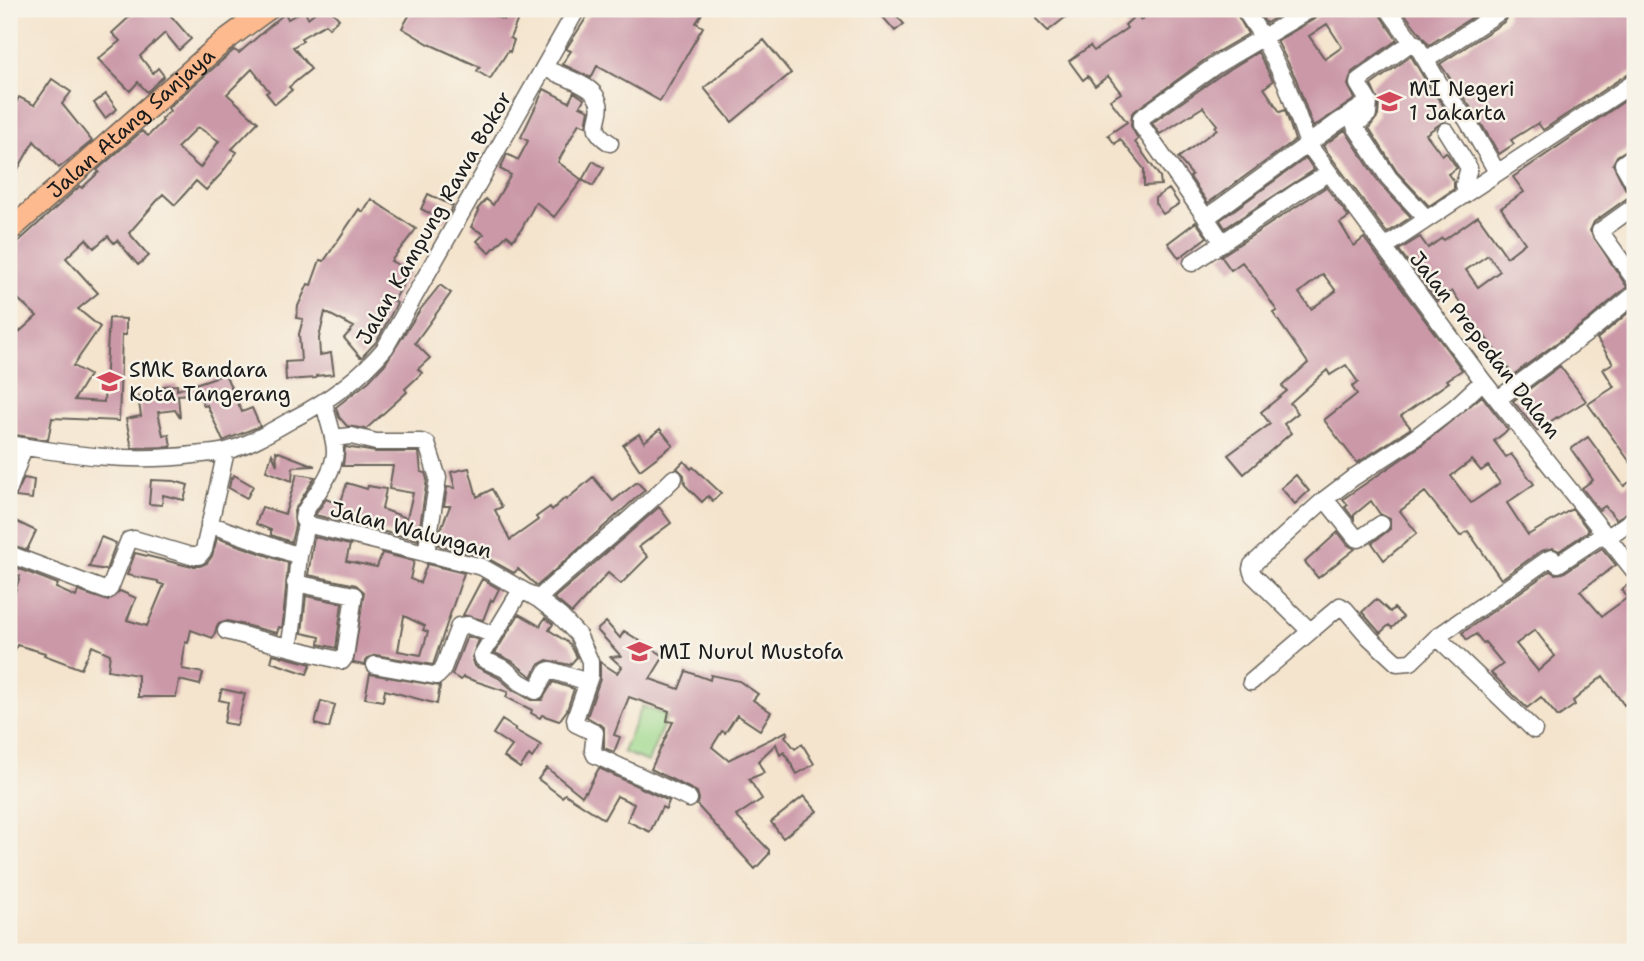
<svg xmlns="http://www.w3.org/2000/svg" width="1644" height="961" font-family="'Shantell Sans',sans-serif">
<rect width="100%" height="100%" fill="#f7f3e8"/>
<filter id="ink" filterUnits="userSpaceOnUse"><feTurbulence type="fractalNoise" baseFrequency=".0143" numOctaves="2"/><feDisplacementMap in="SourceGraphic" scale="14" xChannelSelector="R" yChannelSelector="G"/><feConvolveMatrix kernelMatrix="1 2 1 2 8 2 1 2 1" color-interpolation-filters="sRGB"/></filter>
<filter id="wash" filterUnits="userSpaceOnUse"><feTurbulence type="fractalNoise" baseFrequency=".00686" numOctaves="4" result="noise"/><feDisplacementMap in="SourceGraphic" scale="28" xChannelSelector="R" yChannelSelector="G"/><feGaussianBlur stdDeviation="1.57" result="paint"/><feColorMatrix in="noise" values="0 0 0 0 0 0 0 0 0 0 0 0 0 0 0 0 0 1.4 0 .05"/><feComposite in="paint" operator="in"/></filter>
<g filter="url(#wash)">
<rect width="100%" height="100%" fill="#f4e4cd"/>
<path fill="#9dd88c" stroke="#5c7a54" stroke-width="2" d="M642,706L667,716L648,762L623,752Z"/>
<g fill="none" stroke-linecap="round" stroke-linejoin="round">
<path stroke="#5bbdd9" stroke-width="3.5" d="M656,952C677,945 708,943 729,952"/>
</g>
<g id="blocks">
<path fill="#cb98a8" fill-rule="evenodd" d="M138,9H165L191,39L179,50L165,33L140,56L153,73L158,68L164,76L147,92L138,82L130,91L98,59L120,41L112,33Z
M319,9H330L339,19L329,28L326,24L301,38L303,41L293,47L311,69L289,87L292,90L275,104L266,93L269,91L252,69L227,94L258,122L232,149L237,152L221,174L206,190L196,181L175,205L163,194L129,233L149,256L138,265L117,240L114,243L108,236L94,248L86,239L66,258L98,293L78,309L100,327L73,366L89,375L74,400L104,402L109,318L126,319V335H122L119,421L52,418L48,440L9,434L12,400L9,399V326L17,334L37,316L9,291V250L80,186L82,188L99,172L97,170L142,131L148,136L163,121L161,119L170,111L168,108L234,50L239,53L285,13L288,19L304,10L308,18ZM198,127L219,141L200,168L177,148Z
M413,9H477L504,20L506,14L518,19L510,38L514,40L510,52L508,51L490,79L477,71L480,67L429,44L402,28Z
M592,9H705L696,23L703,27L660,101L597,66L591,78L562,64L571,51L566,49Z
M876,9H890L904,24L895,31Z
M1046,9H1062L1067,16L1048,31L1036,19Z
M1155,9H1234L1248,34L1210,56L1132,113L1131,126L1138,139L1135,142L1160,177L1161,185L1144,186V169L1120,139L1115,144L1108,135L1127,122L1110,100L1121,93L1108,76L1095,86L1088,76L1083,80L1069,61L1090,46L1094,51L1127,28L1125,25L1136,15L1141,20Z
M1256,9H1291L1266,23Z
M1321,9H1378L1380,15L1397,40L1352,72L1348,85L1355,99L1313,127L1296,79L1277,41L1316,18ZM1327,24L1342,47L1325,59L1309,36Z
M1401,9H1485L1429,45Z
M1508,9H1628L1635,19V72L1629,73L1543,130L1538,123L1511,140L1514,144L1499,154L1476,115L1440,64L1504,22L1507,18Z
M764,40L791,73L732,122L704,88Z
M1258,52L1273,81L1264,88L1280,112L1285,110L1295,140L1208,203L1190,177L1192,175L1178,158L1217,129L1215,127L1217,125L1203,107L1160,134L1152,123L1222,74Z
M1411,56L1430,88L1451,116L1426,134L1442,155L1446,152L1457,168L1448,174L1454,182V189L1429,206L1397,172L1369,128L1378,116L1379,103L1371,85Z
M52,79L71,92L62,104L92,141L59,168L34,141L9,185V115L19,97L34,105Z
M544,89L569,102L574,92L584,99L580,106L589,110L586,126L579,123L558,162L582,180L554,217L536,202L521,230L513,240L507,235L489,253L477,241L484,234L471,227L479,211L477,210L486,199L493,205L511,175L500,169L507,154L518,160L528,141L521,137Z
M106,94L117,109L105,118L94,103Z
M1635,94V145L1617,156L1613,164L1626,190L1635,196L1629,197L1594,222L1590,231L1627,287L1588,320L1513,375L1452,291L1437,301L1399,250L1420,237L1428,248L1442,238L1444,240L1478,216L1507,257L1525,243L1501,208L1524,192L1513,177ZM1488,255L1500,271L1478,287L1466,270Z
M1345,130L1380,184L1411,217L1387,233L1323,146Z
M1306,158L1314,170L1225,228L1220,220Z
M593,161L604,168L593,186L582,180Z
M1326,187L1349,217L1340,223L1354,246L1364,238L1462,370L1447,380L1449,382L1401,416L1411,428L1357,463L1324,420L1357,394L1352,387L1358,382L1346,365L1330,375L1327,370L1290,403L1298,413L1284,424L1291,433L1244,474L1228,455L1270,424L1261,412L1287,391L1282,386L1308,363L1273,313L1277,311L1255,278L1242,262L1231,270L1221,256ZM1323,274L1336,291L1311,309L1299,293Z
M1169,189L1179,204L1163,214L1155,203V198Z
M428,194L453,206L445,221L421,209Z
M371,199L416,229L391,261L410,271L394,301L397,303L377,341L362,357H360L344,338L354,327L325,312L319,338L320,355L331,353L334,374L316,376V378L286,380L285,362L301,361L299,334L303,319L296,318L298,306L308,284L311,285L320,260L324,261L359,209L363,212Z
M1196,222L1207,237L1179,258L1168,243Z
M440,285L451,293L415,343L430,358L418,369L422,373L405,389L407,392L366,429L347,426L339,417L336,407L369,381L385,364L420,310Z
M1635,307V469L1588,404L1614,387L1603,369L1613,363L1597,339Z
M1560,366L1586,401L1558,418L1557,417L1537,431L1513,401Z
M225,374L242,412L252,408L260,426L223,441L207,405L204,406L199,393L178,395L180,418L175,410L158,412L163,435L169,434L171,447L132,448L126,419L141,416L138,396L166,392L163,386L177,385V390Z
M1482,396L1508,430L1494,441L1506,457L1511,454L1534,484L1507,503L1528,535L1572,509L1589,531L1559,551L1553,548L1541,551L1501,579L1468,531L1460,536L1425,492L1400,511L1417,533L1384,560L1372,543L1390,529V519L1380,514L1371,501L1354,515V519L1345,507L1348,505L1343,499L1419,447ZM1472,460L1481,471L1488,466L1500,483L1471,503L1451,476Z
M660,429L673,445L640,470L623,445L639,434L644,442Z
M1588,437L1624,486L1635,478V508L1616,519L1605,506L1599,510L1582,488L1593,480L1571,449Z
M345,447L376,452H419L421,472L425,473L427,479L418,540L315,515L326,499L340,505L347,483L367,489L368,486L386,489L382,509L407,518L413,493L389,489L393,466H343Z
M276,451L315,466H314L293,467L292,481L266,471L272,454L277,465Z
M684,461L691,469L693,467L721,493L713,501L708,496L702,502L685,485L684,475L677,468Z
M469,468L477,497L492,489L502,507L495,510L510,540L538,520L536,517L550,507L552,510L565,498L566,500L593,477L613,501L637,482L645,490L537,586L518,569L514,573L485,557L438,545L440,531L450,506H444L447,487L455,488L451,472Z
M297,474L315,477L294,511L295,526L291,542L271,535V530L256,524L262,507L285,514Z
M234,475L253,486L247,498L229,488L231,478H233Z
M1296,475L1309,491L1295,504L1281,488Z
M24,478L34,480L32,499L15,497Z
M151,480L174,481L188,485L184,500L163,495L162,505L149,504Z
M659,507L671,523L639,547L648,557L621,584L608,573L572,613L554,598Z
M9,518L36,531L27,550L9,544Z
M1338,532L1348,545L1355,549L1318,578L1305,562Z
M101,537L116,543L106,570L89,567Z
M314,537L350,545L346,561L377,567L382,553L414,561L410,579L420,583L427,564L464,573L433,665L376,655L367,658L365,665L353,663L364,592L356,585L308,575ZM404,616L425,626L423,630L428,632L421,655L398,651Z
M217,538L288,563L283,622L282,628L279,627L277,633L228,621L218,624L213,638L191,630L188,643L185,642L182,669L203,673L200,685L179,680L176,697H138V675L108,670L110,654L92,646L81,669L44,655L45,653L17,645L9,664V597L13,598L20,576L9,573V565L58,584L56,588L76,597L78,591L108,601L120,591L136,598L127,620L147,626L164,585L158,583V581L127,575L135,553L188,566H200L207,563L212,556Z
M1602,548L1616,565L1580,591L1602,616L1627,598L1622,589L1631,583L1635,590V696L1624,705L1603,676L1573,701L1575,705L1558,717L1541,697L1527,708L1491,673L1503,664L1485,642L1483,643L1476,634L1467,640L1462,633L1550,571L1555,574L1563,573ZM1535,630L1555,656L1538,671L1516,644Z
M482,579L499,589L493,601L491,600L483,620L463,615Z
M306,596L342,603L336,648L319,644L320,637L302,633Z
M1376,599L1390,612L1394,608L1403,617L1392,628L1389,625L1380,633L1362,612Z
M519,614L540,626L545,618L553,624L549,630L570,644L577,657L570,665L547,660L538,665L532,677L512,661L495,653Z
M606,622L620,638L624,631L664,656L650,679L679,689L686,671L710,680L711,675L739,681L758,694L753,700L771,712L760,730L737,715L725,733L722,731L712,747L728,760L787,731L788,733L785,736L795,749L802,744L814,764L797,774L784,752L780,755L776,744L758,761L764,773L749,779L762,799L736,816L769,850V854L755,869L697,805L699,799L697,792L651,769L673,722L667,721L669,711L629,697L614,735L620,737L614,752L604,748V727L587,717L600,679V662L617,673L622,667L611,657L621,656L597,630Z
M467,636L479,640L472,657L475,666L499,678L513,690L531,700H542L553,682L574,689L567,710L559,721L542,715L540,718L531,713L532,710L506,697L508,692L463,677L461,680L452,675Z
M273,654L311,664L307,674L271,662Z
M370,674L440,686L437,704L385,690L383,701L365,698Z
M222,689L245,694L237,725L224,723L228,702L219,700Z
M321,701L335,705L329,728L315,724Z
M502,720L516,729L515,730L541,745L532,758L529,755L520,768L504,757L512,746L493,734Z
M547,768L582,796L585,791L586,792L599,768L669,801L666,809L662,807L650,832L627,821L634,804L617,796L604,819L565,794L562,797L538,779Z
M804,796L817,811L783,838L771,822Z"/>
</g>
</g>
<g filter="url(#ink)">
<use href="#blocks" fill-opacity="0" stroke="#68625a" stroke-width="2"/>
<g fill="none" stroke-linecap="round" stroke-linejoin="round">
<defs>
<path id="minor" d="M1244,9L1262,36L1286,83L1308,144L1483,381L1635,572
M1388,9L1412,42
M1426,60L1498,13L1496,9
M545,68C558,75 588,84 595,95C610,116 581,125 610,143
M1369,102L1368,114L1355,126L1389,178L1426,218
M1446,131L1469,168L1464,185L1468,191
M1635,155L1623,164L1635,185
M1635,206L1600,231L1635,280
M1206,218L1141,125V118L1216,65L1311,9
M1223,243L1206,218L1338,122L1369,102L1358,84L1359,80L1412,42L1416,44L1439,83L1467,120L1497,172
M1385,247L1635,82
M1192,263L1299,191L1329,173
M1498,399L1594,328L1635,294
M333,438L351,436L376,442H421L427,444L438,478L426,554
M9,444C71,455 131,463 194,455C204,454 216,453 226,451C249,445 272,431 293,419C328,401 360,378 385,348L577,9
M9,489L24,447
M1325,499L1356,538L1359,539L1381,524
M209,524L299,556C295,587 296,615 289,646
M306,524L482,567L538,599L560,616L578,635L590,661V676L575,719L576,724L595,733L593,750L595,755L689,799
M1608,537L1635,518
M9,554L107,591L110,588L129,540L134,539L191,556H199L204,550L226,451
M299,556L306,524L303,519L304,513C314,496 334,474 335,452C335,436 327,419 324,402
M521,590L482,655L483,659L505,669L520,682L536,691L547,671L550,670L588,682
M538,599C582,557 631,521 674,478
M226,631L342,661L345,657L354,595L295,583
M1310,631L1253,575L1251,569L1252,565L1325,499L1354,477L1413,439L1455,407L1483,381
M1437,637L1534,730
M375,665L437,676L442,671L459,626L468,625L494,635
M1251,682L1340,606L1345,609L1370,638L1397,663L1411,662L1437,637L1547,560L1552,558L1558,564L1605,533"/>
<g id="major">
<path id="s1" d="M9,231L223,42L268,9"/>
</g>
</defs>
<use href="#minor" stroke="#68625a" stroke-width="19"/>
<use href="#major" stroke="#68625a" stroke-width="24"/>
<use href="#minor" stroke="#fff" stroke-width="16"/>
<use href="#major" stroke="#fcba8e" stroke-width="21"/>
</g>
</g>
<defs>
<symbol id="school-bare" viewBox="-9 -9 18 18"><path d="M0-5L7-2L0 1L-7-2ZM-4 1L0 2.5L4 1V4Q0 6-4 4Z" fill="#d1495b" stroke="#f7f3e8" stroke-width="2.5" paint-order="stroke"/></symbol>
</defs>
<g fill-rule="evenodd">
<use href="#school-bare" x="1372" y="84" width="35" height="35"/>
<use href="#school-bare" x="92" y="364" width="35" height="35"/>
<use href="#school-bare" x="622" y="634" width="35" height="35"/>
</g>
<g text-anchor="middle" stroke-width="5" stroke-linejoin="round" paint-order="stroke">
<g font-size="21" fill="#1c1c1c" stroke="#f7f3e8" text-anchor="start">
<text x="1409" y="96">MI Negeri<tspan x="1409" dy="24">1 Jakarta</tspan></text>
<text x="129" y="377">SMK Bandara<tspan x="129" dy="24">Kota Tangerang</tspan></text>
<text x="659" y="659">MI Nurul Mustofa</text>
</g>
<g font-size="21" fill="#1c1c1c" stroke="#f7f3e8">
<text dy="7" stroke="none"><textPath href="#s1" startOffset="163">Jalan Atang Sanjaya</textPath></text>
<text transform="translate(434 218) rotate(-60)" y="7">Jalan Kampung Rawa Bokor</text>
<text transform="translate(1485 345) rotate(52)" y="7">Jalan Prepedan Dalam</text>
<text transform="translate(411 530) rotate(15)" y="7">Jalan Walungan</text>
</g>
</g>
<rect width="1644" height="961" fill="none" stroke="#f7f3e8" stroke-width="35"/>
</svg>
